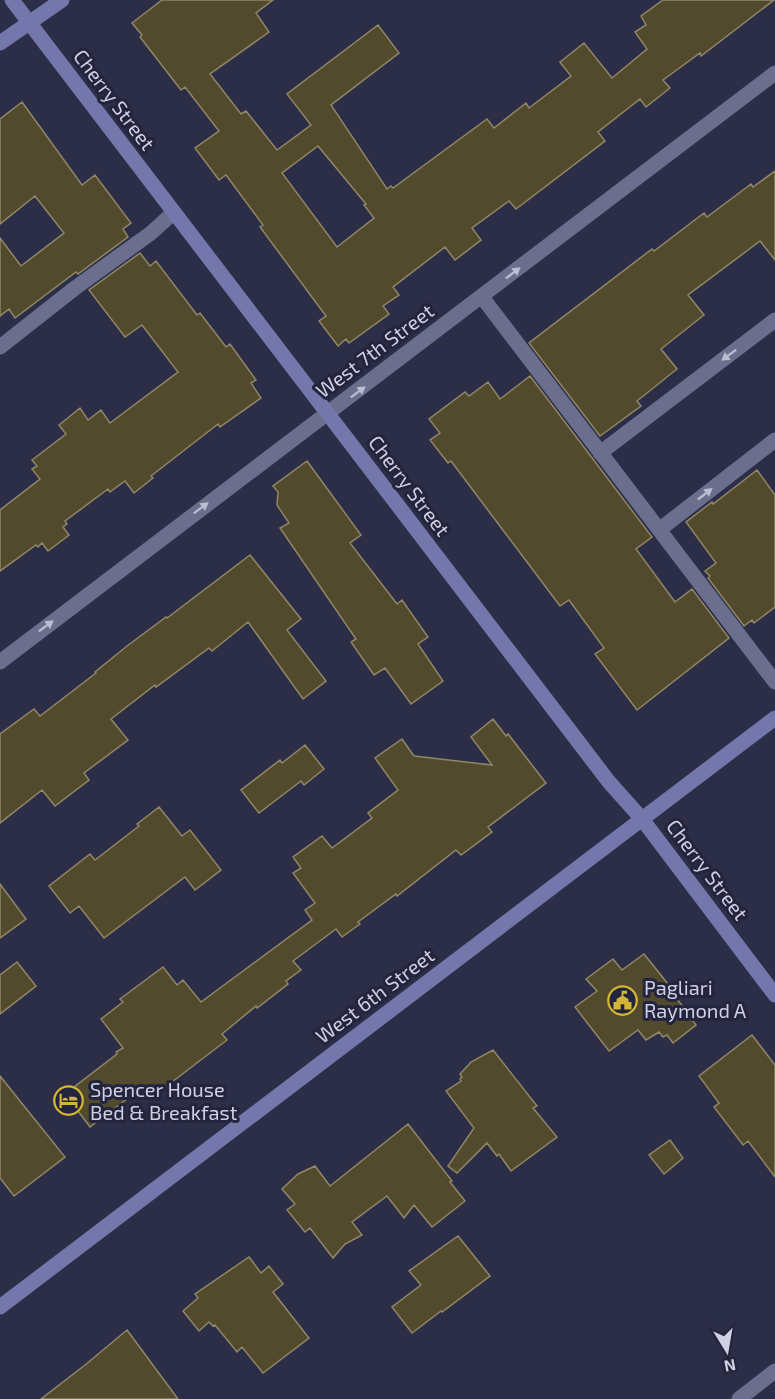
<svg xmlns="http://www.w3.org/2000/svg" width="775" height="1399" font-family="'Exo 2',sans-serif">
<rect width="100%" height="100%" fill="#2c2e48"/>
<path fill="#524a2c" stroke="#908767" stroke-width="1.5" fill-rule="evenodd" d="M162,0H273L256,13L269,32L210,74L241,114L246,111L277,150L311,125L287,94L378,25L399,53L331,105L387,189L391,186L393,188L487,119L494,128L526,103L529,108L571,76L560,62L584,43L612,78L647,49L635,32L646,25L641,16L663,0H774L701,56L700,53L663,80L670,88L646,107L640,99L598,132L605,141L516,209L509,201L472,228L481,240L455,260L445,247L393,287L399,295L383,306L389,314L349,343L346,339L338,346L319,321L326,316L260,227L263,225L226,175L219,180L195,148L219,131L185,87L181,90L140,37L142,35L132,23ZM318,146L366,204L364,205L374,218L337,247L282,173Z
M22,102L82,185L95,175L131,223L123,229L128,237L78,274L76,272L15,318L9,309L0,316V238L21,266L64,233L35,196L0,224V119Z
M775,171V260L760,241L688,295L704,315L661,349L677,369L637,401L641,406L600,436L529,343L652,249L654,251L704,213L707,217L751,184L753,187Z
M140,253L150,266L156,261L197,315L200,313L226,347L230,344L256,380L251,383L261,398L220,427L218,424L151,476L153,478L134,493L125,481L110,492L108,489L65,521L67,524L63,527L69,535L48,551L42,543L38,547L36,545L0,571V510L40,479L32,469L37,466L32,460L66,434L59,425L80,408L88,420L101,410L110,423L178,372L142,325L125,337L89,290Z
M530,376L652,537L636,549L675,602L692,589L729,638L637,710L595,654L604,648L569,600L560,606L451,461L448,463L430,440L440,433L429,419L465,392L469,396L488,382L500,399Z
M307,461L361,535L350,543L397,604L402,600L428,637L418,644L443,681L411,704L385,668L374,675L351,642L356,639L280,528L289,523L277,505L278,492L273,486Z
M757,470L775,495V607L754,623L752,620L744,626L708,578L710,576L705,571L716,563L686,522L712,502L713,504Z
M250,555L301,619L287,630L326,681L303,699L248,622L212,651L209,648L156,687L155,685L111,719L128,740L84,773L89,780L55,806L42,790L0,823V734L34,709L40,716L96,673L95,672L127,646L166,617L167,618Z
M493,719L506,736L508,734L546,783L488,827L492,832L461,855L456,850L397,896L396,894L358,922L360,924L342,937L336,929L293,961L301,970L286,981L288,984L257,1008L256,1006L222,1034L227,1040L151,1098L143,1087L90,1127L65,1094L117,1054L116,1052L123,1048L101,1019L123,1002L120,999L163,967L177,985L183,980L201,1002L312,920L305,910L315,903L293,873L301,868L293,857L322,836L332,848L372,818L368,813L398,790L375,758L402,739L414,756L492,765L471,737Z
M305,745L324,769L304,785L301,781L259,813L241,790L280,760L282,763Z
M159,807L182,836L190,830L221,870L195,890L185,877L104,938L79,906L70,913L49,886L90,854L95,860L139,826L137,824Z
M0,884L26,919L0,938Z
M644,954L668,984L667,985L696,1025L673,1043L667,1035L663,1037L659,1032L646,1040L638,1030L609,1051L575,1007L597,991L586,979L613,959L622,970Z
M17,962L36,986L0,1014V975Z
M752,1035L775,1065V1177L748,1141L743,1145L714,1107L719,1103L699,1076Z
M493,1050L537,1106L533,1108L557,1137L511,1171L499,1154L497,1156L487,1143L457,1173L448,1166L474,1128L446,1091L461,1081L460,1079L462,1077L460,1074L471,1062Z
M0,1076L65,1157L14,1196L0,1178Z
M408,1124L452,1181L450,1182L465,1201L432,1227L414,1205L404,1218L387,1196L352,1222L362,1235L345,1244L333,1258L310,1228L305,1232L287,1210L295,1204L282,1189L298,1174L315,1166L330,1186Z
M670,1140L683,1158L664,1174L649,1155Z
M458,1236L490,1276L442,1312L441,1311L412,1333L392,1307L421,1285L409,1271Z
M249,1257L261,1273L269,1266L283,1284L273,1292L309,1338L263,1373L242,1347L237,1352L215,1325L213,1326L209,1322L199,1331L183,1311L198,1298L195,1294Z
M127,1330L178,1399H41L85,1365Z"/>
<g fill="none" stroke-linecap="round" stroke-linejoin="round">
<path stroke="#6b6e8c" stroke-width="15" d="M482,297L775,682
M0,347L75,288L151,233L173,213
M600,453L775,320
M659,530L775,440"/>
<path stroke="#6b6e8c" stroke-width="15" d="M0,662L775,73
M739,1399L775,1371"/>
<path stroke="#7477ab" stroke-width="15" d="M12,0L609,782L642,819L775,995
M0,43L62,0
M0,1307L775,718"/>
</g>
<defs><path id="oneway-solid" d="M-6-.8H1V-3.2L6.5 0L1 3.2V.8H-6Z" transform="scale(1.5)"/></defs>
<g fill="#bbbdd1">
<use href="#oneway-solid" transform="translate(513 273) rotate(-37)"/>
<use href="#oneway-solid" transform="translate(729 355) rotate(143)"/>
<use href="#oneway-solid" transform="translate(358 392) rotate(-37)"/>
<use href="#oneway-solid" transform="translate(705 494) rotate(-38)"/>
<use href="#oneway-solid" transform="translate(201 508) rotate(-37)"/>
<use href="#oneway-solid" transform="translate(46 626) rotate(-37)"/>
</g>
<defs>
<symbol id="civic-ring" viewBox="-11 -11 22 22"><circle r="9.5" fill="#23243d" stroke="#d4b635" stroke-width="1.5"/><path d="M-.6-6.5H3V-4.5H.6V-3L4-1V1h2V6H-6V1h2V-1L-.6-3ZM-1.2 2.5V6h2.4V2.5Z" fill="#d4b635"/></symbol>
<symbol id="hotel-ring" viewBox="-11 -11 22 22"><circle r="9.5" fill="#23243d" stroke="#d4b635" stroke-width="1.5"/><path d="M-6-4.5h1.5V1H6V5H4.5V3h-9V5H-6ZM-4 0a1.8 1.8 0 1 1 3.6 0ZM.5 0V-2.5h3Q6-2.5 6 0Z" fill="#d4b635"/></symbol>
</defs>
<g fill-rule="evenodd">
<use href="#civic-ring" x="606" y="984" width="33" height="33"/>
<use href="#hotel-ring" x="52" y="1084" width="33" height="33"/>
</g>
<g text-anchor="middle" stroke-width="6" stroke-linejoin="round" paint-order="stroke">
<g font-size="20" fill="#cfd1e2" stroke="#23243d">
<text transform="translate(114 100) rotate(53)" y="7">Cherry Street</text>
<text transform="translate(375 351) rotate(-37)" y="7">West 7th Street</text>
<text transform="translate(409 486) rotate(53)" y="7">Cherry Street</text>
<text transform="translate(707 870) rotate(53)" y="7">Cherry Street</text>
<text transform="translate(375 996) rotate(-37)" y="7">West 6th Street</text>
</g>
<g font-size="20" fill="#cfd1e2" stroke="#23243d" text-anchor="start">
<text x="644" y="995">Pagliari<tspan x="644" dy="23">Raymond A</tspan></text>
<text x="90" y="1097">Spencer House<tspan x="90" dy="23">Bed &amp; Breakfast</tspan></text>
</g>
</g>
<g transform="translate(727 1351) rotate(169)" stroke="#23243d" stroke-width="4.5" paint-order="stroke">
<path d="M0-4.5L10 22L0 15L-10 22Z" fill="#cfd1e2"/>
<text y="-9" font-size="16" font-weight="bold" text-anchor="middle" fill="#cfd1e2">N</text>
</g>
</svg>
